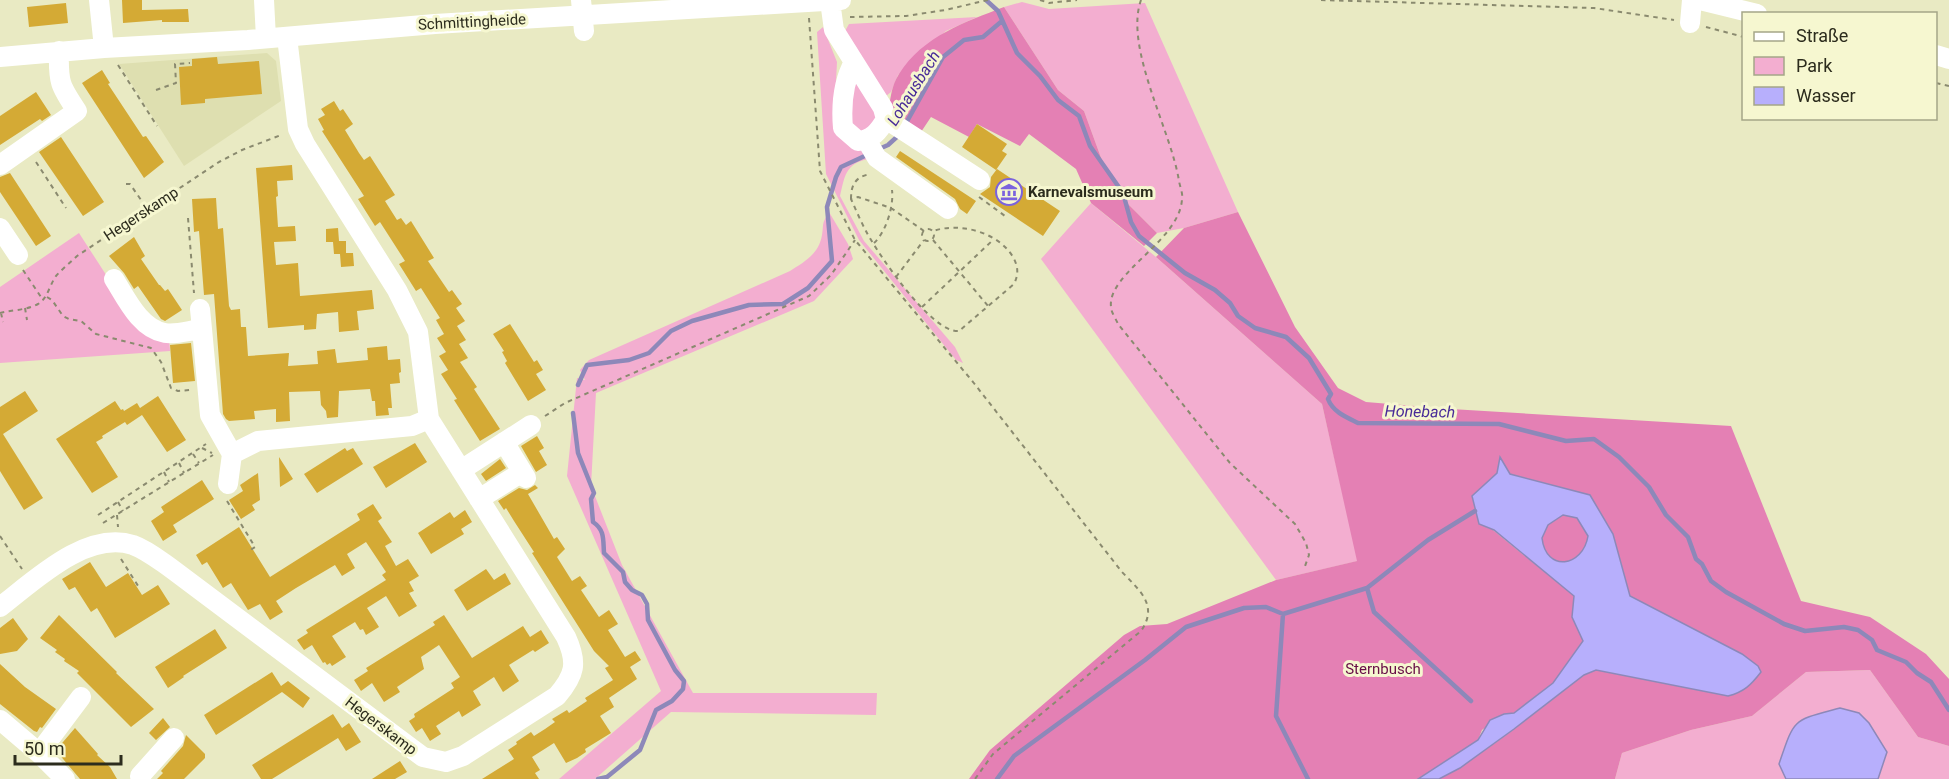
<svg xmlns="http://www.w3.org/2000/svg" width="1949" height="779" font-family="Roboto,sans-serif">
<rect width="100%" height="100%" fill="#e9eac3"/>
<path fill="#dedfb0" d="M267,53L276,61L281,101L184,166L119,64Z"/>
<path fill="#f3aed0" d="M1022,2L1049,9L1145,3L1238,212L1184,228L1157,233L1128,204L1104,166L1084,111L1058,90L1004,7Z
M977,17L946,31L898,75L891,92L886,96L845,31L849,24Z
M823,27L837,62L834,121L865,147L868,159C845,164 845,176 840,196L864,241L955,347L963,363L956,360L859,240L826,174L817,32Z
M855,77L877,111L875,122L860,136L848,127Z
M1091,203L1156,257L1322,404L1358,561L1276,580L1041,259Z
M829,212L848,244L853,259L814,301L596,393L591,486L622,565L693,693H877L876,715L671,712L595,779H559L661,691L567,476L577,378L585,380L580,370L589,360L790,271C804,262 819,254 822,235C824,223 821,225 829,212Z
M79,233L134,318L169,338L170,351L0,363V287Z
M1870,670L1918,737L1949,746V779H1615L1622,753L1691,730L1752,716L1806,672Z"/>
<path fill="#e480b4" d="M1004,7L1058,90L1084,111L1104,166L1128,204L1157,233L1144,246L1091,203L1076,169L1029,134L1020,146L977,124L969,137L931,117L919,135L888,115C890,101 891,86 899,74C923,36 965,22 1004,7Z
M1238,212L1295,327L1338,388L1366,402L1451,409L1731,426L1801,601L1870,617L1926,654L1949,679V746L1918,737L1870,670L1806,672L1752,716L1691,730L1622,753L1615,779H1439C1491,750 1537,711 1584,675L1596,670L1728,696L1742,654L1630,596L1613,534L1590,495L1510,474L1500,458L1497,473L1472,496L1479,524L1493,530L1574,596L1572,617L1584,641L1553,683L1514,713L1504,714L1482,730L1478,740L1418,779H969L990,750L1124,635L1140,626L1167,624L1276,580L1357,561L1322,404L1156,257L1184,228Z
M1563,515L1577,518L1588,536C1583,567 1546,573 1542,538L1548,525Z"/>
<path fill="#b7affc" stroke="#8d88b9" stroke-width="1.5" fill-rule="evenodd" d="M1500,457L1510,474L1590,495L1613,534L1630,596L1742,654L1758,666L1761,672C1751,685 1744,692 1728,696L1596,670L1584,675L1514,729L1460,768L1439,779H1418L1478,740L1490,720L1504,714L1514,713L1553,683L1583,641L1572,617L1574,596L1494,530L1479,524L1472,496L1497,473ZM1563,515L1577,518L1588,536C1583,567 1546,573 1542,538L1548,525Z
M1840,708L1859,713L1869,723L1887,752L1878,779H1786L1779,764C1795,717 1792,721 1840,708Z"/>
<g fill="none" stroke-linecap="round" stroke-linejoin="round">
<path stroke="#8d88b9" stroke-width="4.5" d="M986,0L998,11L1017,53L1040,76L1058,100L1079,116L1090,146L1123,193L1131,222L1139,236L1185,273L1215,290L1230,303L1238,316L1255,328L1286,337L1309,358L1331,394L1328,399C1333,412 1346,417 1358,423L1499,424L1566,441L1594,439L1619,457L1649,487L1666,515L1688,537L1696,559L1702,564L1711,581L1726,592L1784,624L1805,631L1844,627L1858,630L1872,640L1877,650L1906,662L1917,673L1931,682L1949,710
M905,125L943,57L964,40L983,37L1002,21
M879,149L888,145L899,135
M578,385L587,365L629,360L649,353L671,331L692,321L749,305L783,304L808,288L832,261L827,207L836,177L841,167L869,154
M573,413L578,453L594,493L591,499L593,522C605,530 603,540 604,553L623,572L625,582L632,590L642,595L647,604L648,620L675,670L684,681L683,689L672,701L656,710L640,750L607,777L598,779
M1367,588L1374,612L1471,701
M1283,614L1276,716L1308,779
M997,779L1014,756L1145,660L1186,627L1244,608L1266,607L1283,614L1367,588L1428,540L1475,511"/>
</g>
<path fill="#d4aa35" d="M122,0H142V10L188,9L189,22H162V20L123,23Z
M66,3L68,23L29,27L27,7Z
M217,57L218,64L259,61L262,94L205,99V103L181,105L179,67L192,66V59Z
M102,70L110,83L108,84L143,137L146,136L164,162L144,178L82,83Z
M36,92L51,115L42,121L40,119L0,145V116Z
M334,101L340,111L343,109L353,124L345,130L359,153L364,160L370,156L395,195L385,201L397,220L401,218L406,225L411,221L434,258L428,261L449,292L452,290L462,304L456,308L465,321L457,326L466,340L459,344L468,358L460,362L477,387L474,389L500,429L480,441L454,400L457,399L441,374L448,370L439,356L446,352L437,338L444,334L436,320L440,318L421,288L416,291L399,264L405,261L380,222L375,226L358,199L364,196L322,131L324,130L318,119L325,115L321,109Z
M977,124L1007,144L1002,151L1007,154L996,170L962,147Z
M61,137L104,202L83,216L39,152Z
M900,151L976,201L967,214L960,209L955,199L896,157Z
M292,165L293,180L277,181L278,196L276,197L278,227L295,226L296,241L274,242L276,265L298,263L300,296L372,290L374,309L357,311L359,330L339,332L338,312L317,314L316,329L304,330V325L268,328L256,168Z
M997,169L1060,211L1043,236L980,194L990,187L991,177Z
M10,173L51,236L36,246L0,192V177Z
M216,198L218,229L223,228L229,306L231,310L240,309L241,327H246L248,356L289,353L288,366L318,364L317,351L335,349L337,363L368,360L367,348L387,346L388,360L400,359L401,372L399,373L400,383L390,384L392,408H388L389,415L376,416L375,401H372L370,389L339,391L338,417L327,418L326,411L321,405L320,391L289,392L290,421L276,422V409L254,411L255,419L229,421L226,419L223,414L214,294L204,295L199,231L194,232L192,199Z
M338,228L339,241H346V253H353L354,266L341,267L340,254H334L333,242H326V229Z
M134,237L145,256L141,259L159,285H160L165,291L168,289L182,310L165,321L161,319L138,286L134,289L124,273L109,256Z
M510,324L534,362L537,360L543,370L536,374L546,390L528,401L505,363L507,361L502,352L504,351L493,334Z
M191,343L195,381L173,383L170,345Z
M25,391L38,411L3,434L43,498L24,510L0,471V407Z
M158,396L186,440L167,452L142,415L127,425L125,422L102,436L103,438L96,442L118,477L92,493L56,439L115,401L121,410L123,409L124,411L137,403L140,408Z
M537,436L544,448L539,451L547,465L536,472L521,446Z
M415,443L427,462L386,488L373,467Z
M345,448L347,451L353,448L363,464L317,493L304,474Z
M279,457L293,479L280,487Z
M500,459L506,468L486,481L481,474Z
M258,473L260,500L252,505L255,510L241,519L229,500L243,491L240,485Z
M202,480L214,499L173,525L177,532L163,541L151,521L164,512L161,507Z
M535,485L538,488L528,494L554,539L557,537L565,549L557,557L572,581L580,576L587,586L581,590L599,617L609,610L618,624L608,630L625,657L635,651L641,660L630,667L637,679L609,698L614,707L600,716L611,733L585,749L586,752L577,758L566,763L554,743L532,757L540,770L535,773L539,779H482L514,759L508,750L517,744L516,742L531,732L534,736L545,729L555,722L552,719L567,710L569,713L587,701L585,698L613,680L605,668L609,666L594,651L532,553L534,552L514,521L506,508L504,510L498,501L519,488L527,490Z
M373,504L382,518L378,521L392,542L385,546L396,566L408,559L419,576L409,582L414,591L409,593L417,606L399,617L386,596L367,608L379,627L366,635L363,629L360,630L355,622L332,636L346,657L332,666L330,663L327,665L325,662L323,663L312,645L304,650L297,640L308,633L306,630L386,580L382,575L386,572L366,542L347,554L355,568L342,576L335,565L296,588L276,601L283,612L270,620L260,604L248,610L231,583L223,588L207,562L202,565L196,555L239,527L270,577L360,520L357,514Z
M465,510L472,522L461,529L464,534L431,554L418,533L450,512L454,518Z
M90,562L106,587L128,573L142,595L158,585L170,604L115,638L97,608L91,612L75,587L69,590L62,579Z
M486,569L494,580L505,573L511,584L467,611L454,590Z
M59,615L117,672L116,673L154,709L131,727L77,673L79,671L64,661L65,659L55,652L57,650L40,638Z
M444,615L472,658L523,626L530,637L541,630L549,643L535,652L533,650L509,665L519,681L503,692L494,677L473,691L481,705L462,717L459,711L436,726L441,734L430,741L422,728L416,732L409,721L415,717L414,714L454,688L451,683L460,677L439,645L421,657L424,669L397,687L400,692L384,702L372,683L361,691L354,680L368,671L366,668L435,625L433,622Z
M13,618L28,639L17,651L0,654V628Z
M215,629L227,648L183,676L184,677L168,688L155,667Z
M0,664L25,687L56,709L42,728L40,727L37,732L34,731L0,704Z
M272,672L281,686L288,681L310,698L303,708L282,692L216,735L204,715Z
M333,714L342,728L349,723L361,742L346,751L338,738L272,779H261L252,765Z
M163,718L170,727L156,740L149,733Z
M75,728L98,754L97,755L110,767L117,779H80L58,753L57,749Z
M186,735L205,754V758L184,779H157L163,773L161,771L183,746Z
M400,761L407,772L395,779H372Z"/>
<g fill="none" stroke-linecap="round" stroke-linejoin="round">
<path stroke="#8a8a6f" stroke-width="2" stroke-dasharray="4.5 4.5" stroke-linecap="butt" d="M1040,0L1049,3L1077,0
M1141,0C1124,48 1171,130 1179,181C1180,187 1183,193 1182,199C1180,241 1107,273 1111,307C1111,312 1116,319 1118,324L1230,463L1295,524L1306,543L1309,555L1304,569
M1321,0L1594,8L1674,20
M850,17L906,16L945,10L988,0
M809,18L820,171L855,240L973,382L1122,572C1139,590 1159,605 1141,631L993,754L975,779
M1706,27L1744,37
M118,65L157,126
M1936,83L1949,86
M156,90L176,83L175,64L190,63
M36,162L66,208
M126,184H130L148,210
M979,197L1005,216
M851,199C851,185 855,177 870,174
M188,218L194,293
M922 235a6 6 0 1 1 12 0a6 6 0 1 1-12 0Z
M924,231L891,208L858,197L851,199C856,210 861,222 867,233C879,255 932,334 959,331L1014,284C1019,274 1018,266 1013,257C998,232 960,222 933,231
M933,240L988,306
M874,243C886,232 894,206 892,190
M23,270L43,300
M896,277L924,240
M47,297L52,300L63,316L69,319L81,321L96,334L151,348L161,362L171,388L178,391L190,390
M922,307L994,239
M25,308L27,320
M0,313C12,310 27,310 38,304C48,298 49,286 56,276C62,269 70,263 77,256L219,162L242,150L281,135
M1,313L3,322
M545,416L565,403L809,296L831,275L855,240
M202,448L212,453
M193,454L199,463
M179,463L184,473
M164,472L169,482
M227,501L255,547L252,549L249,546
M118,502L123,511
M98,515L206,444
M117,515L118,527
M103,523L213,455
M0,536L22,569
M121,559L140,589"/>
<path stroke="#fff" stroke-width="20" d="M99,0L104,48
M264,0L266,38
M581,0L584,31
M1700,0L1757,14
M830,1L834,30L883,108L886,119C879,131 872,140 858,141L843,128C841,105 843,82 854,62
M1690,23L1692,0
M1936,55L1949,59
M0,57L104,48L248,40L435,24L841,0
M886,119L980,180
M867,141L877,158L948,209
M0,165L77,111C60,86 58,82 59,51
M0,228L18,255
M114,279C126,298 140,329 165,333C176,335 191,330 202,329L210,415L232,454
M200,309L202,329
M504,442L526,478
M232,454L258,441L412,426L429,419
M461,470L531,425
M228,484L232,454
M479,499L519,474
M0,607C34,581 86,530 133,545C147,550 159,560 172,569L423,757L446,762L463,756L557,696C575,675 578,663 566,637L429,419L418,332L397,290L305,144L298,129L287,37
M0,720L39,753L65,779
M39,753L81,697
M140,776L174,738"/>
</g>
<defs>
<symbol id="museum-ring" viewBox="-11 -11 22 22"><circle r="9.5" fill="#f6f7d0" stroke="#7b63de" stroke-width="1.5"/><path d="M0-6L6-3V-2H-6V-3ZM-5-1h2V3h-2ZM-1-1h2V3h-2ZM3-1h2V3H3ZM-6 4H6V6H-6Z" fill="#7b63de"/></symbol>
</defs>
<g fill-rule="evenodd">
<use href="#museum-ring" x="994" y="177" width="30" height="30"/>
</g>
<g text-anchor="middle" stroke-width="6" stroke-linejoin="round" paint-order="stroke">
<g font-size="15" fill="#2c2c1d" stroke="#f6f7d0">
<text transform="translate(472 22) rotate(-3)" y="5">Schmittingheide</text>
<text transform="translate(141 214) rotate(-33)" y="5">Hegerskamp</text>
<text transform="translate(381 726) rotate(37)" y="5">Hegerskamp</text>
</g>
<g font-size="15" font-weight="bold" fill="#2c2c1d" stroke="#f6f7d0" text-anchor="start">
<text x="1028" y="197">Karnevalsmuseum</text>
</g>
<g font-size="15" fill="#680e46" stroke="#f6f7d0">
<text x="1383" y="674">Sternbusch</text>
</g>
<g font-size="16" font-style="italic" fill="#482b98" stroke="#f6f7d0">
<text transform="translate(913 88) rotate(-58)" y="6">Lohausbach</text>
<text transform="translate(1420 411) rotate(1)" y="6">Honebach</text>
</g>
</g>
<rect x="1742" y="12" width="195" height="108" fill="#f6f7d0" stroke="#a5a688" stroke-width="1.5"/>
<rect x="1754" y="32" width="30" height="9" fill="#ffffff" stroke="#a5a688" stroke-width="1.5"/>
<text x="1796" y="42" font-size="18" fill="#2c2c1d">Straße</text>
<rect x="1754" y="57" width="30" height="18" fill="#f3aed0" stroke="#a5a688" stroke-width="1.5"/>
<text x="1796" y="72" font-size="18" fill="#2c2c1d">Park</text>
<rect x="1754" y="87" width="30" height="18" fill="#b7affc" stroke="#a5a688" stroke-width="1.5"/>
<text x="1796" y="102" font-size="18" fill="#2c2c1d">Wasser</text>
<path d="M15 755v9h106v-9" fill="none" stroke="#2c2c1d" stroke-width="3"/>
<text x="24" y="755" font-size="18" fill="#2c2c1d" stroke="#f6f7d0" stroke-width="4.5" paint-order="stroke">50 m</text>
</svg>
